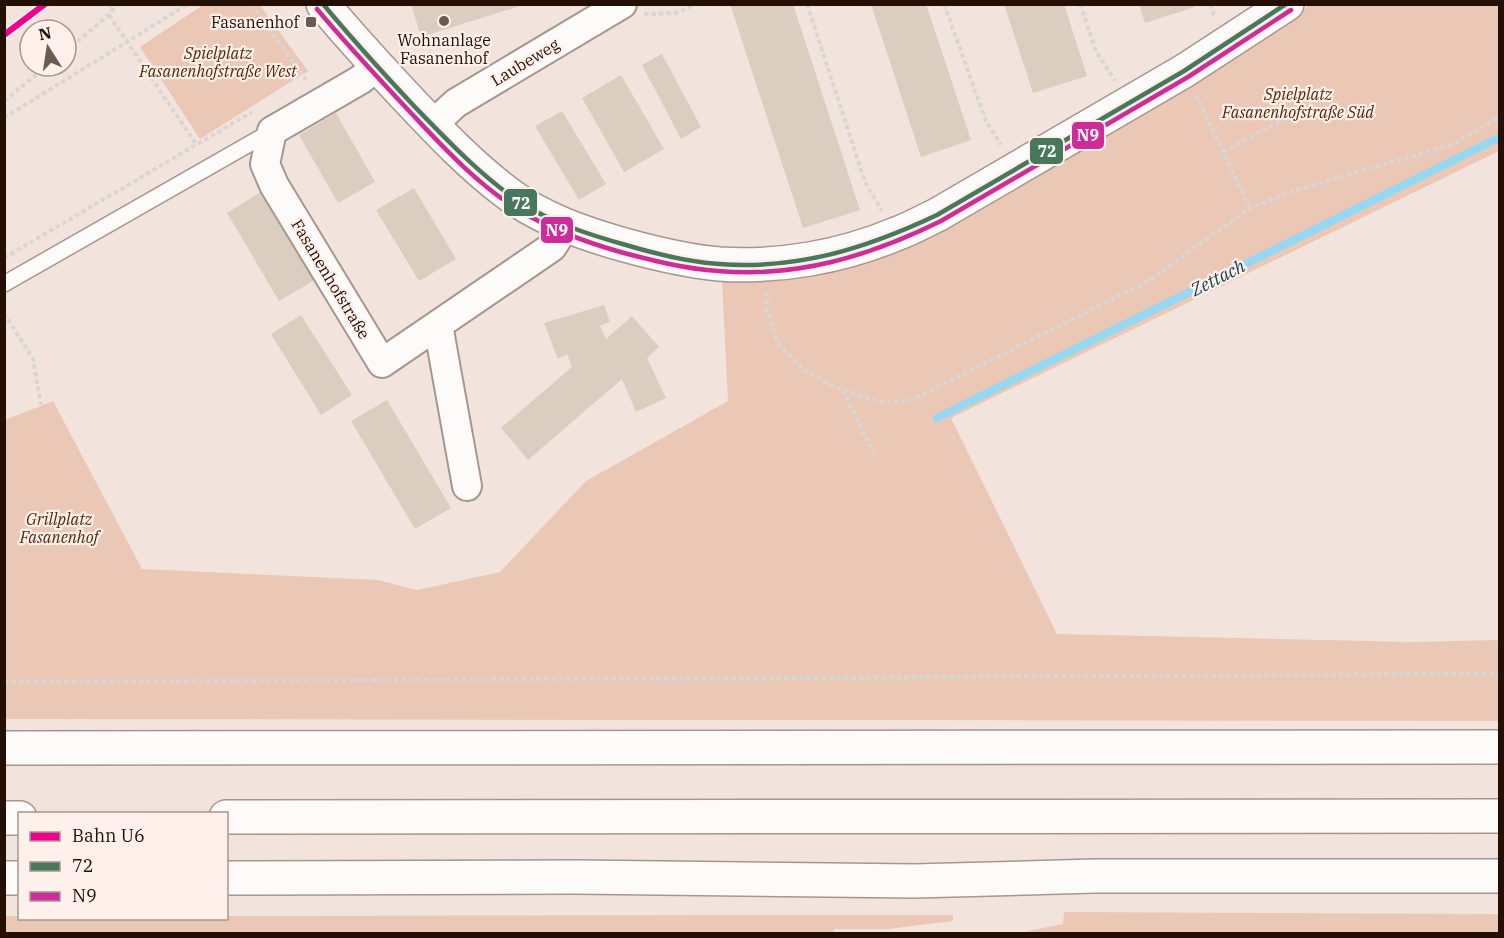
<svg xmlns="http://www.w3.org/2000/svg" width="1504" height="938" font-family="'IBM Plex Serif',serif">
<rect width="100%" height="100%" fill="#f2e4dd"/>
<path fill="#ebc7b5" d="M203,5H260L308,71L200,139L140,47Z
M1310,5H1499V151L951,418L1057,634L1411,642L1499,640V721L5,719V420L53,401L142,569L378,580L417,590L500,572L586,481L728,401L722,280L930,232Z
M1064,912L1499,914L1500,933H1028V931L1063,924Z
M729,915H953V921L888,929H834L833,933H4L5,916H19L20,918H226L227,916Z"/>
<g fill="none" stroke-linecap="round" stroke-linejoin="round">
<path stroke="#96d7f2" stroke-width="8" d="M937,418L1500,137"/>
</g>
<path fill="#dbcdc0" d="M411,4H523V5L421,37Z
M730,4H793L860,210L803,228Z
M871,4H926L971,140L921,157Z
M1004,4H1064L1087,76L1033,93Z
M1139,4H1194L1195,7L1145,23Z
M662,54L701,127L681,139L642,65Z
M621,75L664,149L624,172L582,98Z
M562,111L606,184L579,200L535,126Z
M336,113L375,182L338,203L299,135Z
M414,188L456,259L419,281L376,210Z
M262,191L315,280L279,301L227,213Z
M604,305L610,322L600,326L606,339L632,316L659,347L647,358L666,398L636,412L622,379L528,460L501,428L572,367L567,354L558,359L544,323Z
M301,315L352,395L321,415L271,334Z
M387,400L451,508L415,529L351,421Z"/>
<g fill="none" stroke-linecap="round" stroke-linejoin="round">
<defs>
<path id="service" d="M4,284L272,131"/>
<path id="minor" d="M378,66L360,80L272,131L265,164L274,185L382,363L552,247L566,225
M432,125L456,103L622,4
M438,325L467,486"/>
<path id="tertiary" d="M323,4C350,37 379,68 408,99C440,133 472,167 510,195C542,219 583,233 621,244C653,253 686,261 719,264C778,268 841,257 896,234C910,229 924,221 937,215L1184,71L1287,4"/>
<path id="motorway" d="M4,748L1500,747
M226,817L1500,816
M4,818H20
M4,878H20
M226,878L575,877L915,881L1095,876H1500"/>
</defs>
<use href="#service" stroke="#a6968e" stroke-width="18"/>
<use href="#minor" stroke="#a6968e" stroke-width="32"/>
<use href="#tertiary" stroke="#a6968e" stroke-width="36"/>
<use href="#motorway" stroke="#a6968e" stroke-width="36"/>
<path stroke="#dad6d4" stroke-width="4" stroke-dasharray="4.5 3" stroke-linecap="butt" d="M109,4L113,9
M251,4L306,80
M807,4L865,182L882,211
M944,4L986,121L1001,145
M1080,4L1096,51L1115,81
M1210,4L1215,18
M644,14L677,13L695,4
M109,15L196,144
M66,51L109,15L117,4
M1196,95L1250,208
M4,101L47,66
M4,118L188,4
M1223,152L1318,100
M4,258L252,112
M767,292V310L777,342L804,370L833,386L873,400L890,403L914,399L1150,280L1250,208L1299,189L1453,144L1495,120L1500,115
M4,313L33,359L41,405
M843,390L875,457
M4,682L1500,674"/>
<use href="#service" stroke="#fdfbfa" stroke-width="15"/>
<use href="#minor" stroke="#fdfbfa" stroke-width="28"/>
<use href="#tertiary" stroke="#fdfbfa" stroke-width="33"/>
<use href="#motorway" stroke="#fdfbfa" stroke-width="33"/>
<defs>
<path id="bus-1" d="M323,4C352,39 383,73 414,106C447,140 481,176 521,203C553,223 590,235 626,245C656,254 687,262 719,264C798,270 867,248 937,215L1184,71L1286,4"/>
<path id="bus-2" d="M317,9C347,45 379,79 411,113C444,148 478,185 519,210C551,230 588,243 624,253C655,261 686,269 718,271C797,278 870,256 941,221L1188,77L1291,10"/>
</defs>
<use href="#bus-1" stroke="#fef1eb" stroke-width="9"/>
<use href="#bus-2" stroke="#fef1eb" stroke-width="9"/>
<use href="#bus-1" stroke="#48775c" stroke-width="4.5"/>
<use href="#bus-2" stroke="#cd2d98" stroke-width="4.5"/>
<defs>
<path id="rail-1" d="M4,35L45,4"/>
</defs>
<use href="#rail-1" stroke="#fef1eb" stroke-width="10"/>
<use href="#rail-1" stroke="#ec008c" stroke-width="6"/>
</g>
<g fill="#6b5a50" stroke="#fef1eb" stroke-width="2">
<circle cx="444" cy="21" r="6"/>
<rect x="305" y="16" width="12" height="12" rx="3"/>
</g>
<g text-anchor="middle" stroke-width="4.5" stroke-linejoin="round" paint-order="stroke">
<g font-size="16" fill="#230f04" stroke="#fef1eb" text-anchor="end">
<text x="299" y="28">Fasanenhof</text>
<text x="444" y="46" text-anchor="middle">Wohnanlage<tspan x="444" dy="18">Fasanenhof</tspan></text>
</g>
<g font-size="16" font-style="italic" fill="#572606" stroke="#fef1eb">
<text x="218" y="59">Spielplatz<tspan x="218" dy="18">Fasanenhofstraße West</tspan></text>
<text x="1298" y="100">Spielplatz<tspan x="1298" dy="18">Fasanenhofstraße Süd</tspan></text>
<text x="59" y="525">Grillplatz<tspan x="59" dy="18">Fasanenhof</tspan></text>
</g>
<g font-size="16" fill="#230f04" stroke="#fef1eb">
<text transform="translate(525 62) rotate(-31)" y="6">Laubeweg</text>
<text transform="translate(331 279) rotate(59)" y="6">Fasanenhofstraße</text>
</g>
<g font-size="18" font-style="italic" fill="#164253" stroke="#fef1eb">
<text transform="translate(1218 278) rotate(-27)" y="6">Zettach</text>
</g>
</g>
<g stroke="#fef1eb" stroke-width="2">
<rect x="1071" y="121" width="34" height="29" rx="6" fill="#cd2d98"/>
<rect x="1029" y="137" width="35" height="28" rx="6" fill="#48775c"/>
<rect x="503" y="188" width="35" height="29" rx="6" fill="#48775c"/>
<rect x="540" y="216" width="34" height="28" rx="6" fill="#cd2d98"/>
</g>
<g font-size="16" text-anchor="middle" font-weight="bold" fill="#fff">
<text x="1088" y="141">N9</text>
<text x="1047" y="157">72</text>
<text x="521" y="209">72</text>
<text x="557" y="236">N9</text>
</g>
<rect width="1504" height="938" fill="none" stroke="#230f04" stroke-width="12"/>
<rect x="18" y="812" width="210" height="108" fill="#fef1eb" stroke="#a6978f" stroke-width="1.5"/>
<rect x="30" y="832" width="30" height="9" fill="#ec008c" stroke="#a6978f" stroke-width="1.5"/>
<text x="72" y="842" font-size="18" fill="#230f04">Bahn U6</text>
<rect x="30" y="862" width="30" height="9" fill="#48775c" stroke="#a6978f" stroke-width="1.5"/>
<text x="72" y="872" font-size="18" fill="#230f04">72</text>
<rect x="30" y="892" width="30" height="9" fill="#cd2d98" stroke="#a6978f" stroke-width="1.5"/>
<text x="72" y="902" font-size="18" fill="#230f04">N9</text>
<g transform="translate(48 48) rotate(348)"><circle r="28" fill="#fef1eb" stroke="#a6978f" stroke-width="1.5"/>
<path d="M0-4.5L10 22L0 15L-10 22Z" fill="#6b5a50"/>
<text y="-9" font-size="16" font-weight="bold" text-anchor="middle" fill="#230f04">N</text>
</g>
</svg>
